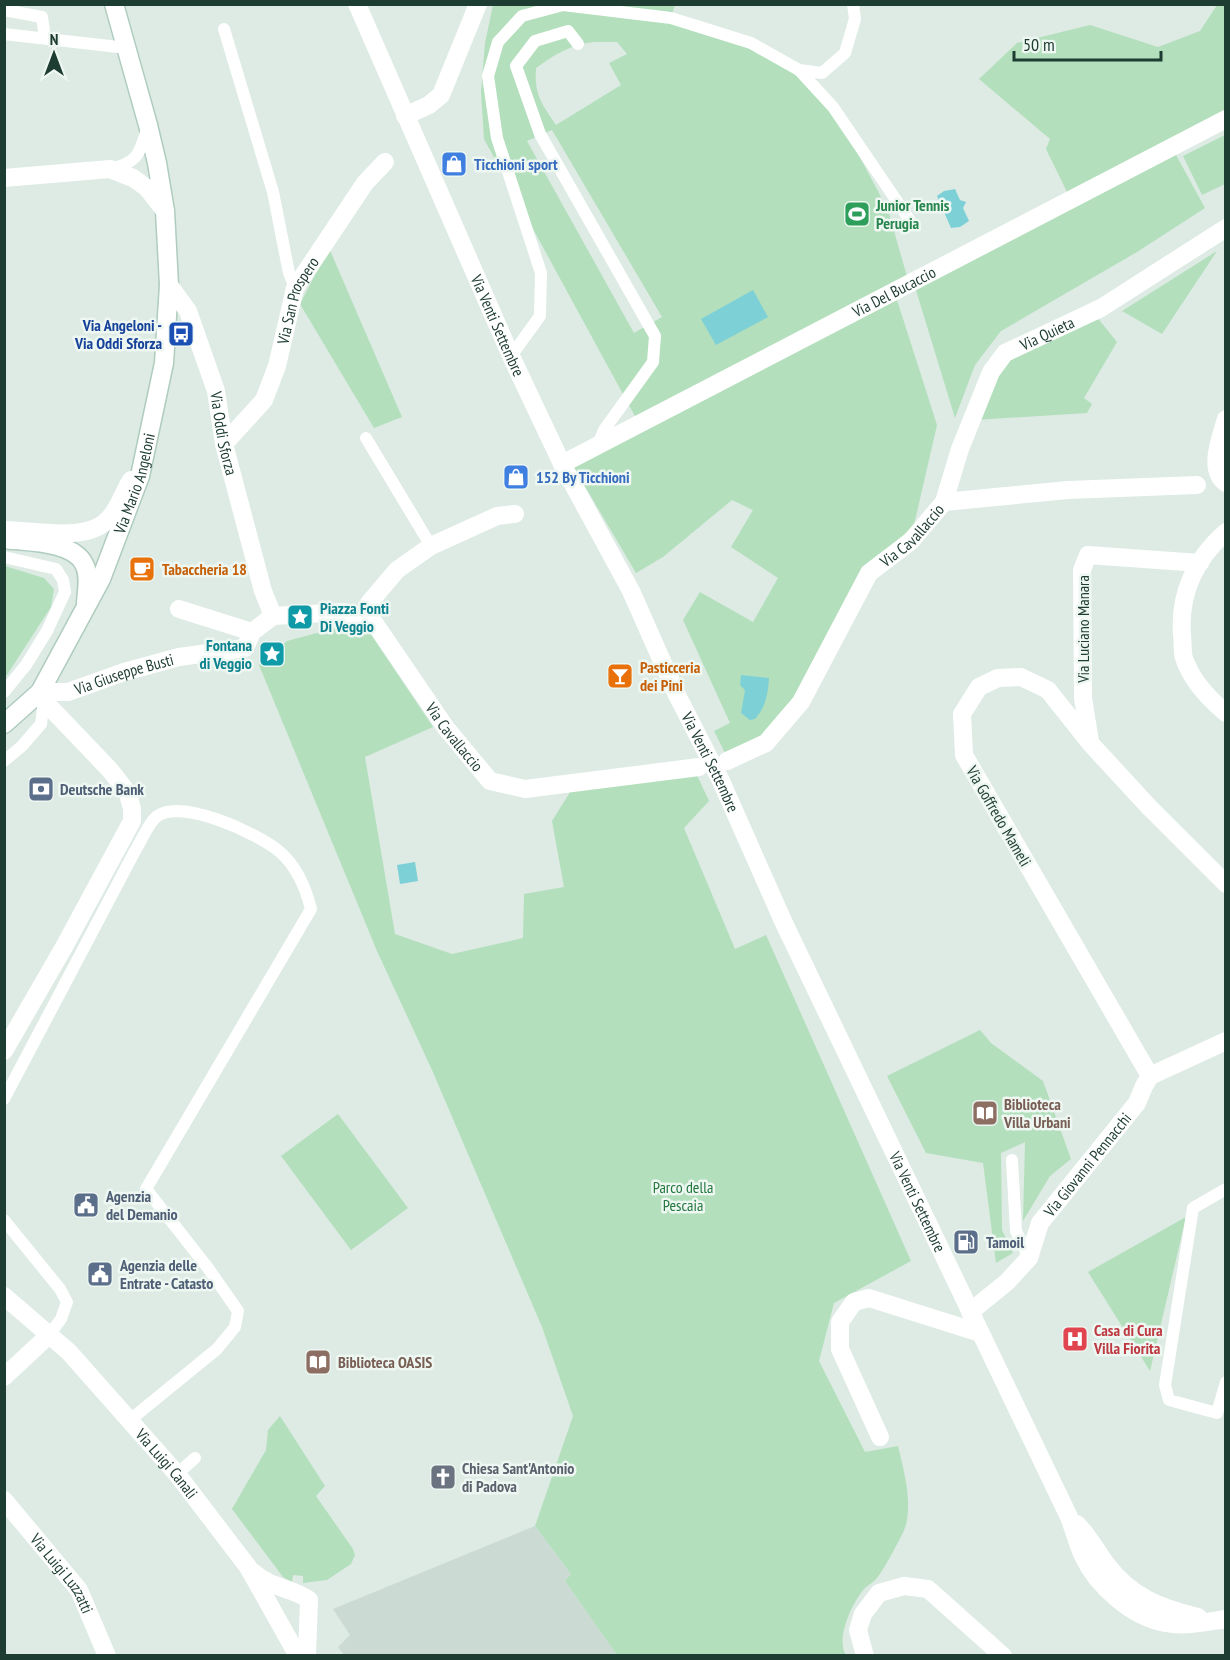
<svg xmlns="http://www.w3.org/2000/svg" width="1230" height="1660" font-family="'PT Sans Narrow',sans-serif">
<rect width="100%" height="100%" fill="#ddebe4"/>
<path fill="#cbdbd3" d="M535,1526L571,1574L565,1581L617,1655H344L338,1647L350,1635L333,1609Z"/>
<path fill="#b3dfbc" fill-rule="evenodd" d="M493,5H675L671,17L790,65L833,107L888,210L908,280L636,418L484,139L481,92L485,43ZM594,42H617L627,54L609,63L621,85L556,125C542,104 534,95 536,68C554,55 571,44 594,42ZM552,130L662,317L634,333L527,141Z
M1217,5H1225V112L1068,194L1046,149L1050,139L979,79L1017,43L1090,25L1158,47L1200,31Z
M1225,135V184L1202,195L1183,156Z
M1175,153L1205,208L1137,252L1001,331L975,365L955,418L915,287Z
M329,248L402,417L374,428L300,304Z
M1217,251L1162,334L1122,311Z
M897,300L937,425L914,525L872,565L799,698L762,739L726,755L714,731L730,723L683,620L700,592L753,622L778,578L731,547L753,510L732,500L663,557L636,573L573,466Z
M1092,311L1117,342L1084,398L1092,404L1087,413L974,420L991,372Z
M5,566L44,578L54,589L51,607L5,678Z
M362,621L433,727L365,757L395,934L452,954L523,938L524,894L564,887L552,821L572,789L696,773L709,801L684,828L735,949L766,935L911,1261L834,1303L819,1361L865,1452L898,1446C904,1472 912,1498 906,1525C904,1533 883,1571 877,1578C874,1582 869,1584 866,1587C853,1600 835,1639 846,1655H617L565,1581L571,1574L535,1526L573,1416L542,1327L432,1070L377,951L259,665L287,641Z
M980,1030L991,1043L1043,1081L1071,1159L1050,1176L1023,1221L1025,1142L1001,1153L1002,1230L1013,1253L996,1263L983,1163L926,1153L887,1076Z
M338,1114L408,1208L351,1250L281,1156Z
M1186,1217L1150,1371L1088,1272Z
M280,1416L325,1486L316,1496L353,1549L355,1555L351,1564L327,1580L303,1583V1576L293,1575L292,1582L283,1577L232,1509L266,1450L268,1430Z"/>
<path fill="#7ed0d7" d="M955,189L960,200L966,202L963,208L969,221L960,227L951,228L937,196L944,191Z
M753,290L768,317L716,345L701,319Z
M741,675L769,678C768,693 766,707 755,719L750,720L741,713L745,690L740,685Z
M415,862L418,881L400,884L397,865Z"/>
<g fill="none" stroke-linecap="round" stroke-linejoin="round">
<defs>
<g id="secondary">
<path d="M4,539C27,542 73,541 84,564C90,575 87,590 86,602"/>
<path id="s11" d="M4,724L40,692L101,579L140,476L164,363L169,285L165,211L157,163L148,125L114,4"/>
</g>
</defs>
<use href="#secondary" stroke="#afccbf" stroke-width="21"/>
<path stroke="#fff" stroke-width="12" d="M4,10L42,17L45,38
M224,29L273,192L289,273L295,288
M4,34L127,48
M578,44L568,31L535,41L516,66L540,134L655,336L653,362L604,430L598,445
M799,70L822,73L845,53L855,19L853,4
M110,169C138,162 139,155 147,129
M511,356L540,316L541,273L497,138L488,76L498,42L522,16L563,5L671,18L751,43L799,70L833,107L909,219
M366,438L431,546
M4,557L56,569L63,580L65,592L47,631L26,665L4,692
M4,761L22,746L41,724L44,701
M4,1099L136,849C142,840 148,824 156,817C181,797 259,834 280,852C296,866 306,889 311,909L146,1189L208,1268L238,1311L235,1327L217,1349L130,1420
M1012,1160L1016,1231L1029,1258
M1226,1189L1193,1208L1165,1385L1169,1400L1217,1413L1226,1382
M4,1220L60,1289L67,1302L61,1319L49,1335
M177,1474L195,1458"/>
<g stroke="#fff" stroke-width="18">
<path d="M405,116L429,105L441,95L478,4"/>
<path d="M4,178L110,169L133,178L147,188L165,211"/>
<path id="s1" d="M169,285L188,311L216,391L224,444L263,591L273,616L343,612L371,618"/>
<path d="M1226,419C1221,437 1207,470 1226,483"/>
<path id="s2" d="M224,444L264,400L277,366L295,288L365,183L385,162"/>
<path id="s3" d="M562,464L1226,119"/>
<path d="M944,502L1068,490L1197,485"/>
<path id="s4" d="M515,514L497,516L431,546L397,570L369,603L371,618L446,728L490,781L525,789L699,767"/>
<path d="M4,530C34,530 91,544 111,516C120,505 124,491 131,480"/>
<path d="M179,609L252,632"/>
<path d="M1090,742L1083,698L1082,570L1088,555L1200,563"/>
<path id="s5" d="M727,761L766,743L801,702L869,573L911,541L944,502L960,449L991,372L1005,353L1101,308L1226,228"/>
<path id="s6" d="M4,1051L64,947L132,821V809L128,794L124,788L110,770L44,701L40,692H68L124,672L179,657L245,648L252,632L273,616"/>
<path d="M1150,1076L964,755L962,714L979,687L998,678L1021,677L1048,690L1090,743L1149,807L1226,884"/>
<path id="s7" d="M4,1296L69,1352L177,1474L248,1567L298,1656"/>
<path id="s8" d="M970,1312L1007,1282L1029,1258L1040,1223L1137,1103L1144,1086L1150,1076L1226,1041"/>
<path d="M4,1377L49,1335"/>
<path d="M880,1437L840,1349V1322L854,1302L869,1298L980,1333"/>
<path id="s9" d="M4,1500L79,1590L107,1656"/>
<path d="M253,1572C271,1589 292,1587 309,1600L307,1656"/>
<path d="M865,1656L858,1630L863,1614L879,1593L904,1586L928,1589L1003,1656"/>
</g>
<g stroke="#fff" stroke-width="18">
<path id="s10" d="M357,4L511,356L562,464L631,591L677,695L721,781L783,921L1069,1517C1074,1530 1077,1543 1083,1556C1097,1586 1133,1618 1166,1623C1185,1627 1206,1622 1226,1619"/>
<path d="M1226,532C1195,559 1179,594 1182,635C1183,642 1182,651 1184,658C1191,679 1209,699 1226,713"/>
<path d="M1077,1524C1089,1536 1097,1552 1107,1565C1131,1597 1161,1608 1198,1617"/>
</g>
<use href="#secondary" stroke="#fff" stroke-width="18"/>
</g>
<defs>
<symbol id="shop-square" viewBox="-11 -11 22 22"><rect x="-9" y="-9" width="18" height="18" rx="4" fill="#3f7fe0" stroke="#eef7f2"/><path d="M-5-2.5h2.3a2.7 3.5 0 0 1 5.4 0H5L5.5 6h-11ZM-1.5-2.5h3a1.5 2.3 0 0 0-3 0Z" fill="#fff"/></symbol>
<symbol id="stadium-square" viewBox="-11 -11 22 22"><rect x="-9" y="-9" width="18" height="18" rx="4" fill="#2e9e5b" stroke="#eef7f2"/><path d="M0-5a6.5 5 0 1 0 0 10a6.5 5 0 1 0 0-10ZM-3.5-1.8h7v3.6h-7Z" fill="#fff"/></symbol>
<symbol id="bus-square" viewBox="-11 -11 22 22"><rect x="-9" y="-9" width="18" height="18" rx="4" fill="#1a4fb4" stroke="#eef7f2"/><path d="M-5-6H5V4H4V6H2V4H-2V6H-4V4H-5ZM-3.5-4V0h7V-4ZM-3.5 1.2v1.5H-2V1.2ZM2 1.2v1.5H3.5V1.2Z" fill="#fff"/></symbol>
<symbol id="cafe-square" viewBox="-11 -11 22 22"><rect x="-9" y="-9" width="18" height="18" rx="4" fill="#e8710a" stroke="#eef7f2"/><path d="M-5.5-4.5H6V0H3Q3 3.5 0 3.5H-2.5Q-5.5 3.5-5.5 0ZM3-3.2v2h1.7v-2ZM-6 4.5H4V6H-6Z" fill="#fff"/></symbol>
<symbol id="sight-square" viewBox="-11 -11 22 22"><rect x="-9" y="-9" width="18" height="18" rx="4" fill="#0f9aa8" stroke="#eef7f2"/><path d="M0-6L1.8-2.2L6-1.7L2.9 1.2L3.7 5.4L0 3.3L-3.7 5.4L-2.9 1.2L-6-1.7L-1.8-2.2Z" fill="#fff"/></symbol>
<symbol id="bar-square" viewBox="-11 -11 22 22"><rect x="-9" y="-9" width="18" height="18" rx="4" fill="#e8710a" stroke="#eef7f2"/><path d="M-6-5H6L.8 .8V4.5H3.5V6h-7V4.5H-.8V.8Z" fill="#fff"/></symbol>
<symbol id="bank-square" viewBox="-11 -11 22 22"><rect x="-9" y="-9" width="18" height="18" rx="4" fill="#5c6f8a" stroke="#eef7f2"/><path d="M-6-4H6V4H-6ZM0-2.3a2.3 2.3 0 1 0 0 4.6a2.3 2.3 0 1 0 0-4.6Z" fill="#fff"/></symbol>
<symbol id="library-square" viewBox="-11 -11 22 22"><rect x="-9" y="-9" width="18" height="18" rx="4" fill="#8d6e63" stroke="#eef7f2"/><path d="M-6-4Q-3-5.5-.7-3.5V5Q-3 3-6 4ZM6-4Q3-5.5 .7-3.5V5Q3 3 6 4Z" fill="#fff"/></symbol>
<symbol id="civic-square" viewBox="-11 -11 22 22"><rect x="-9" y="-9" width="18" height="18" rx="4" fill="#5c6f8a" stroke="#eef7f2"/><path d="M-.6-6.5H3V-4.5H.6V-3L4-1V1h2V6H-6V1h2V-1L-.6-3ZM-1.2 2.5V6h2.4V2.5Z" fill="#fff"/></symbol>
<symbol id="fuel-square" viewBox="-11 -11 22 22"><rect x="-9" y="-9" width="18" height="18" rx="4" fill="#5c6f8a" stroke="#eef7f2"/><path d="M-5.5-6h7V0h2V4h1.3V-2.5L3-4.5l.8-.8L6-3V5H2.5V1h-1V6h-7ZM-4.2-4.7v3.2H.2V-4.7Z" fill="#fff"/></symbol>
<symbol id="hospital-square" viewBox="-11 -11 22 22"><rect x="-9" y="-9" width="18" height="18" rx="4" fill="#e0444e" stroke="#eef7f2"/><path d="M-5-5h3v3.5h4V-5h3V5h-3V1.5h-4V5h-3Z" fill="#fff"/></symbol>
<symbol id="church-square" viewBox="-11 -11 22 22"><rect x="-9" y="-9" width="18" height="18" rx="4" fill="#6b7280" stroke="#eef7f2"/><path d="M-1.2-6h2.4v3.5h3.3v2.4h-3.3V6h-2.4V-.1h-3.3v-2.4h3.3Z" fill="#fff"/></symbol>
</defs>
<g fill-rule="evenodd">
<use href="#shop-square" x="439" y="149" width="30" height="30"/>
<use href="#stadium-square" x="842" y="199" width="30" height="30"/>
<use href="#bus-square" x="166" y="319" width="30" height="30"/>
<use href="#shop-square" x="501" y="462" width="30" height="30"/>
<use href="#cafe-square" x="127" y="554" width="30" height="30"/>
<use href="#sight-square" x="285" y="602" width="30" height="30"/>
<use href="#sight-square" x="257" y="639" width="30" height="30"/>
<use href="#bar-square" x="605" y="661" width="30" height="30"/>
<use href="#bank-square" x="26" y="774" width="30" height="30"/>
<use href="#library-square" x="970" y="1098" width="30" height="30"/>
<use href="#civic-square" x="71" y="1190" width="30" height="30"/>
<use href="#fuel-square" x="951" y="1227" width="30" height="30"/>
<use href="#civic-square" x="85" y="1259" width="30" height="30"/>
<use href="#hospital-square" x="1060" y="1324" width="30" height="30"/>
<use href="#library-square" x="303" y="1347" width="30" height="30"/>
<use href="#church-square" x="428" y="1462" width="30" height="30"/>
</g>
<g text-anchor="middle" stroke-width="5" stroke-linejoin="round" paint-order="stroke">
<g font-size="16" font-weight="bold" fill="#366cbe" stroke="#eef7f2" text-anchor="start">
<text x="474" y="170">Ticchioni sport</text>
<text x="536" y="483">152 By Ticchioni</text>
</g>
<g font-size="16" font-weight="bold" fill="#27864d" stroke="#eef7f2" text-anchor="start">
<text x="876" y="211">Junior Tennis<tspan x="876" dy="18">Perugia</tspan></text>
</g>
<g font-size="16" fill="#1d3c32" stroke="#eef7f2">
<text dy="6" stroke="none"><textPath href="#s3" startOffset="374">Via Del Bucaccio</textPath></text>
<text dy="6" stroke="none"><textPath href="#s2" startOffset="165">Via San Prospero</textPath></text>
<text dy="6" stroke="none"><textPath href="#s10" startOffset="351">Via Venti Settembre</textPath></text>
<text dy="6" stroke="none"><textPath href="#s5" startOffset="555">Via Quieta</textPath></text>
<text dy="6" stroke="none"><textPath href="#s1" startOffset="160">Via Oddi Sforza</textPath></text>
<text dy="6" stroke="none"><textPath href="#s11" startOffset="278">Via Mario Angeloni</textPath></text>
<text dy="6" stroke="none"><textPath href="#s5" startOffset="300">Via Cavallaccio</textPath></text>
<text transform="translate(1083 629) rotate(-90)" y="6">Via Luciano Manara</text>
<text dy="6" stroke="none"><textPath href="#s6" startOffset="513">Via Giuseppe Busti</textPath></text>
<text dy="6" stroke="none"><textPath href="#s4" startOffset="336">Via Cavallaccio</textPath></text>
<text dy="6" stroke="none"><textPath href="#s10" startOffset="837">Via Venti Settembre</textPath></text>
<text transform="translate(999 816) rotate(60)" y="6">Via Goffredo Mameli</text>
<text dy="6" stroke="none"><textPath href="#s8" startOffset="192">Via Giovanni Pennacchi</textPath></text>
<text dy="6" stroke="none"><textPath href="#s10" startOffset="1323">Via Venti Settembre</textPath></text>
<text dy="6" stroke="none"><textPath href="#s7" startOffset="234">Via Luigi Canali</textPath></text>
<text dy="6" stroke="none"><textPath href="#s9" startOffset="94">Via Luigi Luzzatti</textPath></text>
</g>
<g font-size="16" font-weight="bold" fill="#164399" stroke="#eef7f2" text-anchor="end">
<text x="162" y="331">Via Angeloni -<tspan x="162" dy="18">Via Oddi Sforza</tspan></text>
</g>
<g font-size="16" font-weight="bold" fill="#c56008" stroke="#eef7f2" text-anchor="start">
<text x="162" y="575">Tabaccheria 18</text>
<text x="640" y="673">Pasticceria<tspan x="640" dy="18">dei Pini</tspan></text>
</g>
<g font-size="16" font-weight="bold" fill="#0d838f" stroke="#eef7f2" text-anchor="start">
<text x="320" y="614">Piazza Fonti<tspan x="320" dy="18">Di Veggio</tspan></text>
<text x="252" y="651" text-anchor="end">Fontana<tspan x="252" dy="18">di Veggio</tspan></text>
</g>
<g font-size="16" font-weight="bold" fill="#4e5e75" stroke="#eef7f2" text-anchor="start">
<text x="60" y="795">Deutsche Bank</text>
<text x="106" y="1202">Agenzia<tspan x="106" dy="18">del Demanio</tspan></text>
<text x="986" y="1248">Tamoil</text>
<text x="120" y="1271">Agenzia delle<tspan x="120" dy="18">Entrate - Catasto</tspan></text>
</g>
<g font-size="16" font-weight="bold" fill="#785e54" stroke="#eef7f2" text-anchor="start">
<text x="1004" y="1110">Biblioteca<tspan x="1004" dy="18">Villa Urbani</tspan></text>
<text x="338" y="1368">Biblioteca OASIS</text>
</g>
<g font-size="16" fill="#23773e" stroke="#eef7f2">
<text x="683" y="1193">Parco della<tspan x="683" dy="18">Pescaia</tspan></text>
</g>
<g font-size="16" font-weight="bold" fill="#be3a42" stroke="#eef7f2" text-anchor="start">
<text x="1094" y="1336">Casa di Cura<tspan x="1094" dy="18">Villa Fiorita</tspan></text>
</g>
<g font-size="16" font-weight="bold" fill="#5b616d" stroke="#eef7f2" text-anchor="start">
<text x="462" y="1474">Chiesa Sant'Antonio<tspan x="462" dy="18">di Padova</tspan></text>
</g>
</g>
<rect width="1230" height="1660" fill="none" stroke="#1d3c32" stroke-width="12"/>
<g transform="translate(54 54)" stroke="#eef7f2" stroke-width="4.5" paint-order="stroke">
<path d="M0-4.5L10 22L0 15L-10 22Z" fill="#1d3c32"/>
<text y="-9" font-size="16" font-weight="bold" text-anchor="middle" fill="#1d3c32">N</text>
</g>
<path d="M1014 51v9h147v-9" fill="none" stroke="#1d3c32" stroke-width="3"/>
<text x="1023" y="51" font-size="18" fill="#1d3c32" stroke="#eef7f2" stroke-width="4.5" paint-order="stroke">50 m</text>
</svg>
